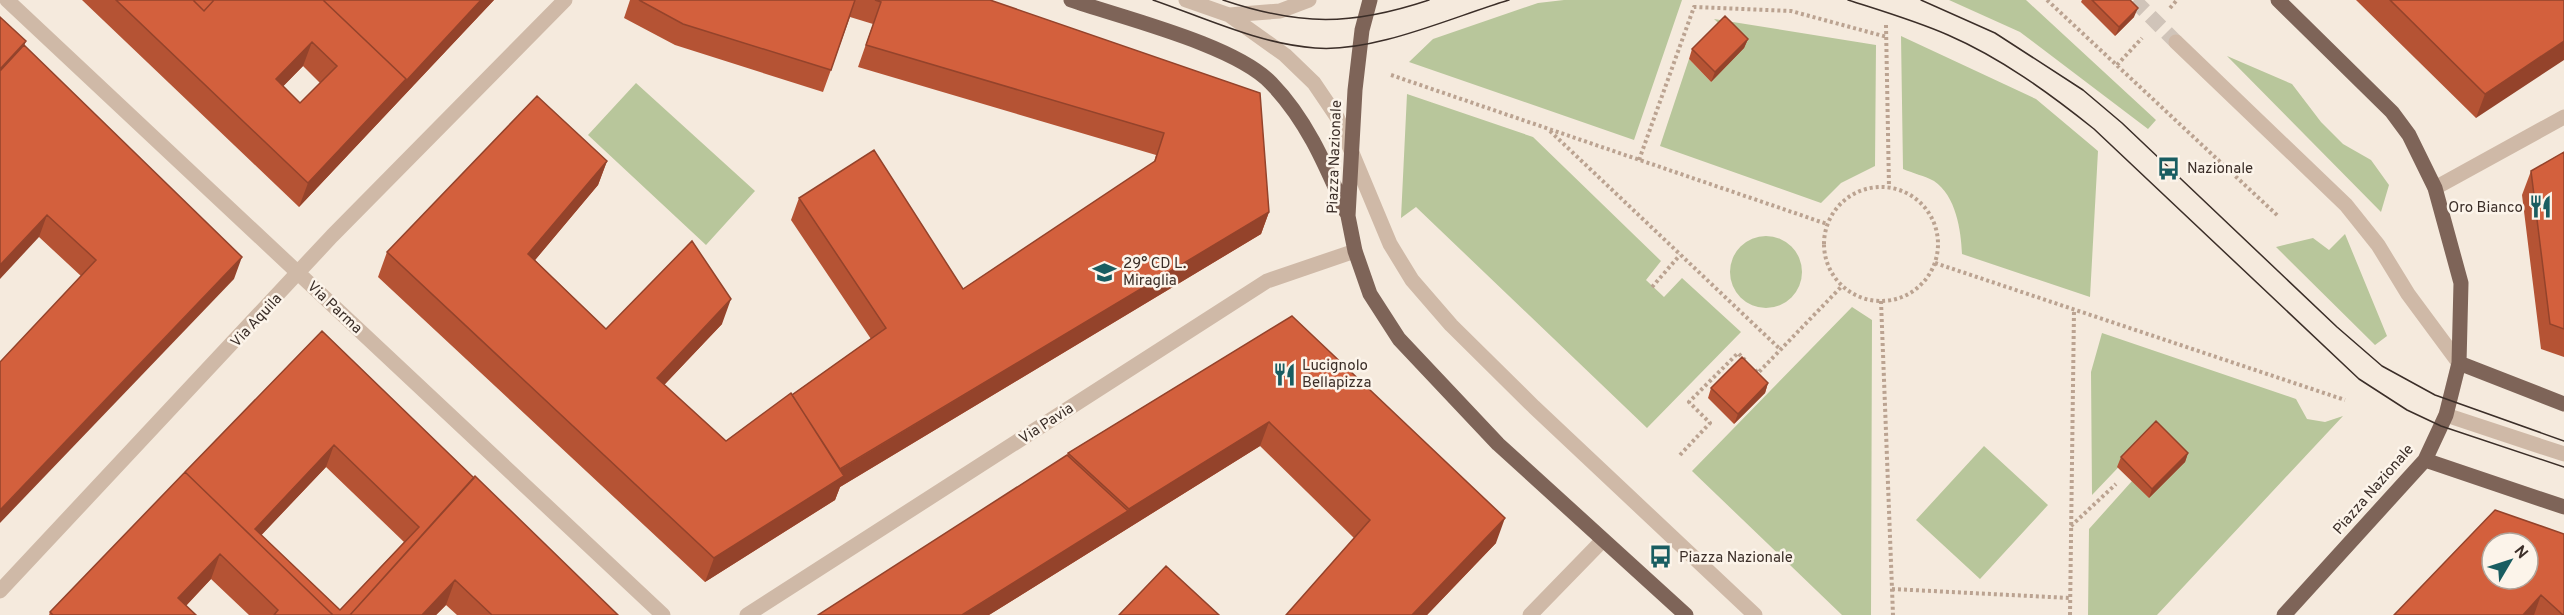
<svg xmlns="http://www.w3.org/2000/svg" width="2564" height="615" font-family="Overpass,sans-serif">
<rect width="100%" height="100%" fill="#f5eadd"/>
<path fill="#b8c69b" d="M1564,0H1682L1634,140L1409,62L1433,39L1538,3Z
M1949,0H2026L2156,120L2148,129L2020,32Z
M1714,19L1876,45L1875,166L1841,183L1821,203L1660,146L1689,59L1711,82L1727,31Z
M1901,36L2036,99L2098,151L2090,297L1962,254C1961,230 1956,196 1934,181C1925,176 1912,173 1903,169Z
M2227,56L2292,84L2321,122L2343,144L2371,160L2389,185L2381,212Z
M636,83L755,191L706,245L588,135Z
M1407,94L1533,137L1661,261L1646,280L1664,297L1682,278L1741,332L1647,428L1416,207L1401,218Z
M2345,234L2387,336L2375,345L2276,247L2313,238L2329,250Z
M1730 272a36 36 0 1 1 72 0a36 36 0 1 1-72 0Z
M1852,307L1872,320L1871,615H1842L1692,471Z
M2102,333L2296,399L2307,419L2325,422L2343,416L2157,615H2088L2089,529L2132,481L2153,431L2092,495L2091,372Z
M1984,446L2048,505L1980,579L1916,520Z"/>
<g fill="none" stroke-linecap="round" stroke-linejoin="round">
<path stroke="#d0c4b9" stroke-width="15" stroke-dasharray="15 8" stroke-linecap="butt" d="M2134,0L2176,42"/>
<path stroke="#bba391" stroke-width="4" stroke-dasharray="3 3" stroke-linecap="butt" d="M2047,0L2278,216
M2170,8L2177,0
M1886,25L1889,187
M2117,65L2142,38
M1391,75L1827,224
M1550,131L1781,350
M1639,160L1694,7L1791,11L1887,37
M1824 244a57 57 0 1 1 114 0a57 57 0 1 1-114 0Z
M1935,263L2345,400
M1652,287L1680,255
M1881,301L1893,615
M1755,370L1758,373L1842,286
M1680,455L1710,423L1689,402L1738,353L1745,360
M2071,526L2116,484
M1892,589L2070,598
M2070,615L2074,310"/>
<path stroke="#cfb9a7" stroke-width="15" d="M7,0L663,615
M1186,0L1229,15L1285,55L1314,83L1337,117L1390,244L1412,280L1451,325L1534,407L1755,615
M1229,15L1280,11L1309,0
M2176,42L2346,205L2378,245L2408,294L2459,363
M2435,188L2564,117
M2446,415L2564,454
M0,591L332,236L565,0
M747,615L1267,281L1355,251
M1530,615L1603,540"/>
<path stroke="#7e6458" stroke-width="15" d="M1071,0C1123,18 1235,45 1271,83C1307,120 1326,166 1346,212
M1370,0L1362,30L1355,90L1348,216L1355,251L1370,294L1399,339L1498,444L1686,615
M2278,0L2392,112L2409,135L2435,188L2461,283L2459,363L2446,415L2425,460L2284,615
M2459,363L2564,404
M2425,460L2564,507"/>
<path stroke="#3b2e28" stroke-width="1.5" d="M1153,0C1205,18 1260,44 1315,48C1374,53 1452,17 1509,0
M1223,0C1300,26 1351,26 1429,0
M1848,0C1882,11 1916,21 1948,35C2001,58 2049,93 2094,129L2359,379L2407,410L2441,426L2564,467
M1921,0L1995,33L2083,90L2122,123L2337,327L2382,366L2435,395L2564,441"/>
</g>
<path fill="#b55334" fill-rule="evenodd" d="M82,0H494L299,207ZM303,66L320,83L300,103L283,86Z
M630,0H990L1269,212L1261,234L840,487L835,500L705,582L378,277L387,252L607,161L598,185L535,260L606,329L722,324L664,385L726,441L871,339L791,220L799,198L963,289L1154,162L1156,155L858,67L873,24L850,17L823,92L675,45L624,18Z
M2082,0H2130L2134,17L2115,36L2081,2Z
M2356,0H2564L2476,118Z
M1748,39L1744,48L1711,82L1689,59L1692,49Z
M24,45L234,279L81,276L39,237Z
M2564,152V357L2541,349L2522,195L2531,171Z
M1292,316L1496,543L1427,615H1286L1354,538L1260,446L989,615L1068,453Z
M322,331L474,478L618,615H457L446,605L436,615H249L211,579L186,606L196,615H49L50,612ZM326,467L404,542L340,610L261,535Z
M1768,383L1765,393L1734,424L1708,398L1711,388Z
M2188,453L2185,462L2149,498L2117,467L2121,457Z
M2564,534V615H2394Z"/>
<path fill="#94432b" d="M481,0H494L299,207L308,183Z
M2138,8L2134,17L2115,36L2119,27Z
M1748,39L1744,48L1711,82L1715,72Z
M26,41L16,67L0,85V69Z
M2564,41V60L2476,118L2485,94Z
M312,42L303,66L267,103L276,79Z
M607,161L598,185L520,278L528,254Z
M1269,212L1261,234L840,487L835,500L705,582L714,558L838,471Z
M47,215L39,237L0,279V265Z
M242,257L234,279L0,523V510Z
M731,299L722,324L648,402L657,378Z
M1768,383L1765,393L1734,424L1738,414Z
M1269,422L1260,446L989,615H962L1128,511L1129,509Z
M334,445L326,467L254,543L255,529Z
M2188,453L2185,462L2149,498L2152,489Z
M1505,518L1496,543L1427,615H1412Z
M220,554L211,579L177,615L178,598Z
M455,580L446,605L436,615H422Z
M2541,595L2534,615H2523Z"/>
<path fill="#d3603d" stroke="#94432b" stroke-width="1.5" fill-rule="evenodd" d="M116,0H193L204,11L214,0H323L406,79L308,183ZM312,42L337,66L300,103L276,79Z
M193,0H214L204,11Z
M323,0H481L405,82L406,79Z
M639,0H855L831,70L683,24Z
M875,0H990L1260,93L1269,212L840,469L792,395L886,328L799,198L874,150L963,289L1155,161L1164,133L866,45L881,2Z
M2092,0H2130L2138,8L2119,27Z
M2390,0H2564V41L2485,94Z
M1725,16L1748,39L1715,72L1692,49Z
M0,17L26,41L0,69Z
M24,45L242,257L0,510V362L96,260L47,215L0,265V71Z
M537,96L607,161L528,254L606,329L692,241L731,299L657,378L726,441L791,393L844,476L714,558L387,252Z
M2564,152V329L2550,324L2531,171Z
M1292,316L1505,518L1412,615H1286L1370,520L1269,422L1129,509L1068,453Z
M322,331L474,478L350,615H333L185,472ZM334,445L419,527L340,610L255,529Z
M1742,357L1768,383L1738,414L1711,388Z
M2156,421L2188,453L2152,489L2121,457Z
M1067,455L1128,511L962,615H818Z
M185,472L333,615H274L278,610L220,554L178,598L196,615H53L50,612Z
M475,476L618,615H492L455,580L422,615H350Z
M2495,510L2564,534V615H2563L2541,595L2523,615H2394ZM2492,543H2528V579H2492Z
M1166,566L1219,615H1119Z"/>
<defs>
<symbol id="bus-bare" viewBox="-9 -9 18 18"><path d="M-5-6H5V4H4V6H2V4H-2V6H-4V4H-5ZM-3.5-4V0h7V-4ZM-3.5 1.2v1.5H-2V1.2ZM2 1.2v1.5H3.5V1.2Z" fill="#195d61" stroke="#fcf4ea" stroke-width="2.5" paint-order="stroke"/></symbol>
<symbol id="restaurant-bare" viewBox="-9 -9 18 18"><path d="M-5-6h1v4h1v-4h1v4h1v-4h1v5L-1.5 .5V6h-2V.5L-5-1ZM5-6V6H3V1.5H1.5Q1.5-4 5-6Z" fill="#195d61" stroke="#fcf4ea" stroke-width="2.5" paint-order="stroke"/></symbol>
<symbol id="school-bare" viewBox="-9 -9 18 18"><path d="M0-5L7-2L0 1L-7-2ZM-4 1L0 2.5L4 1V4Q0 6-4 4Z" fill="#195d61" stroke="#fcf4ea" stroke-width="2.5" paint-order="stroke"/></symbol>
</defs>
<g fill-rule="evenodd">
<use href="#bus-bare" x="2152" y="152" width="33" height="33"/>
<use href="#restaurant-bare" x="2524" y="190" width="33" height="33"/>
<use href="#school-bare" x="1088" y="256" width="33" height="33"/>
<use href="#restaurant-bare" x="1268" y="358" width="33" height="33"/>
<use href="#bus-bare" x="1644" y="540" width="33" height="33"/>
</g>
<g text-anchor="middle" stroke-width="5" stroke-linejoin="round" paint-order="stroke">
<g font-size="15" fill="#3b2e28" stroke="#fcf4ea">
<text transform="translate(1334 157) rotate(-88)" y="5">Piazza Nazionale</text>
<text transform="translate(335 307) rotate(43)" y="5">Via Parma</text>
<text transform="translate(256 320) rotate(-47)" y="5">Via Aquila</text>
<text transform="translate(1046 423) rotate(-33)" y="5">Via Pavia</text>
<text transform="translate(2373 489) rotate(-49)" y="5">Piazza Nazionale</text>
</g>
<g font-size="15" fill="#3b2e28" stroke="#fcf4ea" text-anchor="start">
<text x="2187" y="173">Nazionale</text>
<text x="2523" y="212" text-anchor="end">Oro Bianco</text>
<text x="1123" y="268">29° CD L.<tspan x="1123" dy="17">Miraglia</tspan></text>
<text x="1302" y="370">Lucignolo<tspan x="1302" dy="17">Bellapizza</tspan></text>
<text x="1679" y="562">Piazza Nazionale</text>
</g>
</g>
<g transform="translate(2510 561) rotate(51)"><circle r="28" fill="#fcf4ea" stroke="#afa59c" stroke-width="1.5"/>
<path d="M0-4.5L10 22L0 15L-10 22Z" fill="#195d61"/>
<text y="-9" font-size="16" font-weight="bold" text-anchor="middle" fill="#3b2e28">N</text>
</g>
</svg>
